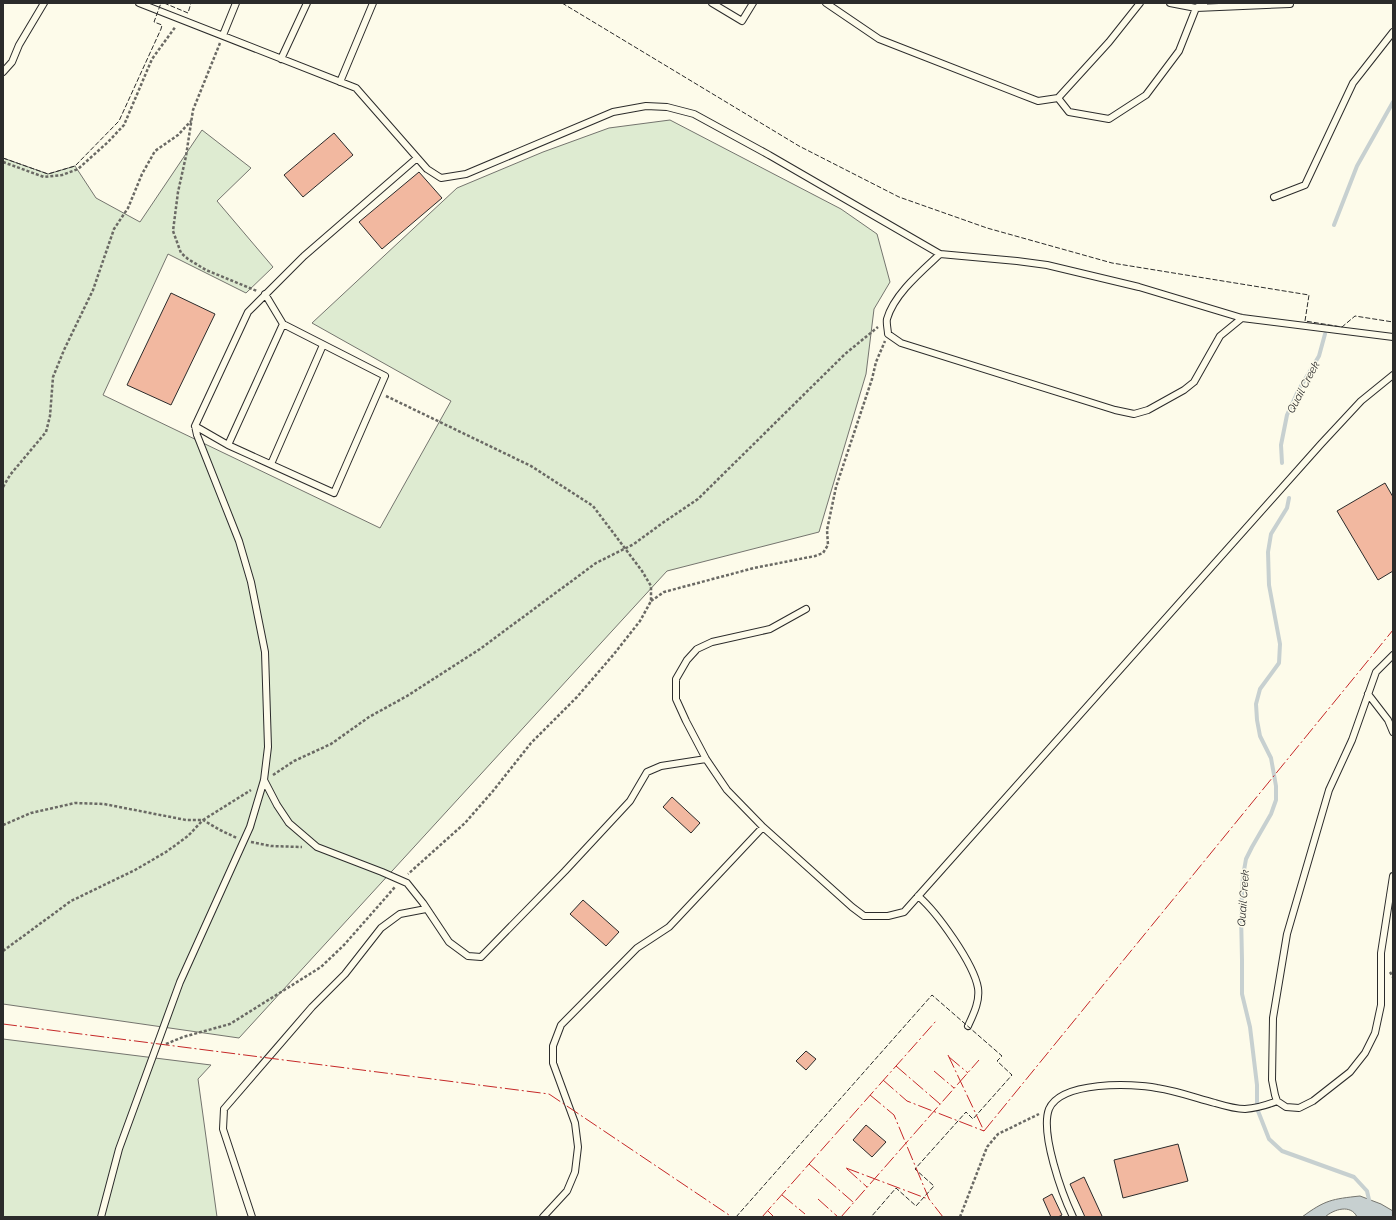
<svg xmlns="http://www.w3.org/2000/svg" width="1396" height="1220" font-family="Raleway,sans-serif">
<rect width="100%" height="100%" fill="#fdfbea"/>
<path fill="#deebd1" stroke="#74746e" d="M670,120L841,209L877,234L890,282L874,309L866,374L819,532L667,571L239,1038L3,1004V158L48,174L75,166L96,198L140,222L202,130L251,168L217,201L273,267L246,293L168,254L103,395L380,528L451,401L312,323L457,188L543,152L609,128Z
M3,1039L211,1065L198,1079L217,1217H3Z"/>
<path fill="#c7d0d0" stroke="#74746e" d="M1360,1196L1381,1204L1393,1211V1217H1357C1351,1204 1334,1209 1325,1217H1302C1325,1200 1332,1199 1360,1196Z"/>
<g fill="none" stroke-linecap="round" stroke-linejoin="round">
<path stroke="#c7d0d0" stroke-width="4" d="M1334,225L1357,166L1393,102
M1282,463L1281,445L1287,415L1298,391L1319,356L1325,334
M1257,1103V1085L1250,1027L1242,994V960L1241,913L1243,876L1246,859L1252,847L1271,814L1276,800V786L1271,758L1260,736L1257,720L1256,704L1260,689L1279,663L1280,644L1269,585L1268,552L1271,534L1287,508L1289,498
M1258,1111L1269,1139L1282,1151L1354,1177L1367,1191L1370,1204"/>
</g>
<path fill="#f2b8a0" stroke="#2b2b2b" d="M334,133L353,155L303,197L284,175Z
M419,172L442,198L382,249L359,222Z
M171,293L215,314L171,405L127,385Z
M1385,483L1393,497V571L1378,580L1337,511Z
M672,797L700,823L691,833L663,807Z
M583,900L619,932L606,946L570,914Z
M806,1051L816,1059L806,1070L796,1061Z
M866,1125L886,1142L872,1157L853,1140Z
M1178,1144L1188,1181L1123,1198L1114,1160Z
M1084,1177L1102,1216L1100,1217H1085L1070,1184Z
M1052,1194L1062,1215L1058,1217H1051L1043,1199Z"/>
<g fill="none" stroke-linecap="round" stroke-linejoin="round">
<defs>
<path id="service" d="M139,3L356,88L427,169L441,178L466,174L613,112L646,106L667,107L694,114L769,155L940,254L1017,261L1047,265L1139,287L1242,318L1393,337
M712,3L742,21L753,3
M826,3L879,39L1038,101L1058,98
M1140,3L1109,42L1058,98L1069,112L1109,119L1146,95L1179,51L1196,8L1204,3
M1170,3L1196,8L1290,4
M223,35L236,3
M281,59L307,3
M3,72L12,62L19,45L44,3
M340,82L373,3
M1274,197L1305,185L1353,83L1393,32
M940,254C922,271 894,294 887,319C886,323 888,330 888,334L901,343L1115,410L1134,414L1148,410L1184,390L1194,382L1220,336L1242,318
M195,426L228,445L334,493L385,376L283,324L265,294
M228,445L283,324
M271,464L323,345
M806,609L770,629L712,642L697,649L687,660L676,679V699L686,721L706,759L727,790L763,827L852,907L864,916H888L904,912L1321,444L1361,401L1393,375
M1393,655L1376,672L1352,740L1329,790L1287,934L1273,1018L1272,1080L1275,1095L1277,1101L1286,1107L1299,1108L1313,1101L1350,1072L1365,1053L1375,1033L1381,1005V953L1393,876
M1368,694L1388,720L1393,732
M264,780L277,805L289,823L317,847L382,872L407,883L423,903L449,942L468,956L481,957L565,871L630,801L647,772L661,766L706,759
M918,896C937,912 974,964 978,988C980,1002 973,1015 968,1026
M101,1217L119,1149L180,982L250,827L264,780L268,747L265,652L251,582L239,541L197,435L195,426L248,312L304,256L417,158
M252,1217L223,1129L224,1109L312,1007L345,974L381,928L400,914L426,909
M543,1217L567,1191L575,1172L578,1147L575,1123L553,1063V1046L561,1025L637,948L669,927L763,827
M1073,1217C1062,1194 1040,1133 1049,1109C1061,1081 1132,1083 1157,1088C1177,1091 1196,1098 1215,1103C1225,1106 1235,1109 1245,1109C1256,1108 1267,1105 1277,1101"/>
</defs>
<use href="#service" stroke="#2b2b2b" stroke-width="8"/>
<path stroke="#6a6964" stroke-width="2.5" stroke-dasharray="3 2" stroke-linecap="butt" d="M220,43L193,110L186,156L178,192L173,231L181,253L188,259L206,270L257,291
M3,162L44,177L62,175L78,169L108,142L124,125L152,59L176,26
M386,396L531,466L593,506L642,571L651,586V601L640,621L614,654L577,697L531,743L493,791L465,823L408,874
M3,487L10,475L46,432L50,416L53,377L64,350L93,290L114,229L128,208L142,174L155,151L178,135L191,121
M651,601L664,592L754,568L815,556L823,553L828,545L827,530L836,487L872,379L876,362L885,341
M273,775L294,761L331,744L369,717L407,696L480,649L596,563L634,544L661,524L698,499L845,354L878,327
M3,825L31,813L75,803L104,804L186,820H203L251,790
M251,842L271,846L302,847
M3,951L71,901L135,870L166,852L188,836L203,820L220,830L237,838
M1390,972L1393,977
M166,1044L183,1037L230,1024L321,967L344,945L395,887
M960,1217L987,1147L998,1134L1039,1114"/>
<use href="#service" stroke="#fdfbea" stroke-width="6"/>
<path stroke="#2b2b2b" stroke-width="1" stroke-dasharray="5 2" stroke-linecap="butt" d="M164,3L188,13L191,3
M562,3L799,146L899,197L987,228L1112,263L1309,295L1305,321L1342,327L1355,316L1393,322
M3,158L48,174L75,166L119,121L161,29L162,25L154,22L161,3
M736,1217L932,995L1002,1056L997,1061L1012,1075L973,1119L966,1112L915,1169L934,1186L916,1206L896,1188L871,1217"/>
<path stroke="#c62828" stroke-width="1" stroke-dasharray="14 3 2 3" stroke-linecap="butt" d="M3,1024L549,1094L732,1217
M948,1055L984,1131
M949,1057L968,1073
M896,1066L940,1104
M934,1071L954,1088
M883,1080L907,1101L984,1131
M870,1095L894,1115L929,1199L943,1217
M984,1131L1393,630
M809,1164L853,1202
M846,1168L928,1199
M847,1169L867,1187
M782,1195L805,1214
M818,1199L838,1217
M768,1211L774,1217
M762,1217L936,1021
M841,1217L979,1060"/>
</g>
<g text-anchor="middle" stroke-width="3" stroke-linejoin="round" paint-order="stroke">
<g font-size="11" font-style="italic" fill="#2b2b2b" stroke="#fdfbea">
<text transform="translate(1303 387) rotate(-62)" y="4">Quail Creek</text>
<text transform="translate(1243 898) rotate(-86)" y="4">Quail Creek</text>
</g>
</g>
<rect width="1396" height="1220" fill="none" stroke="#2b2b2b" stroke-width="8"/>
</svg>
